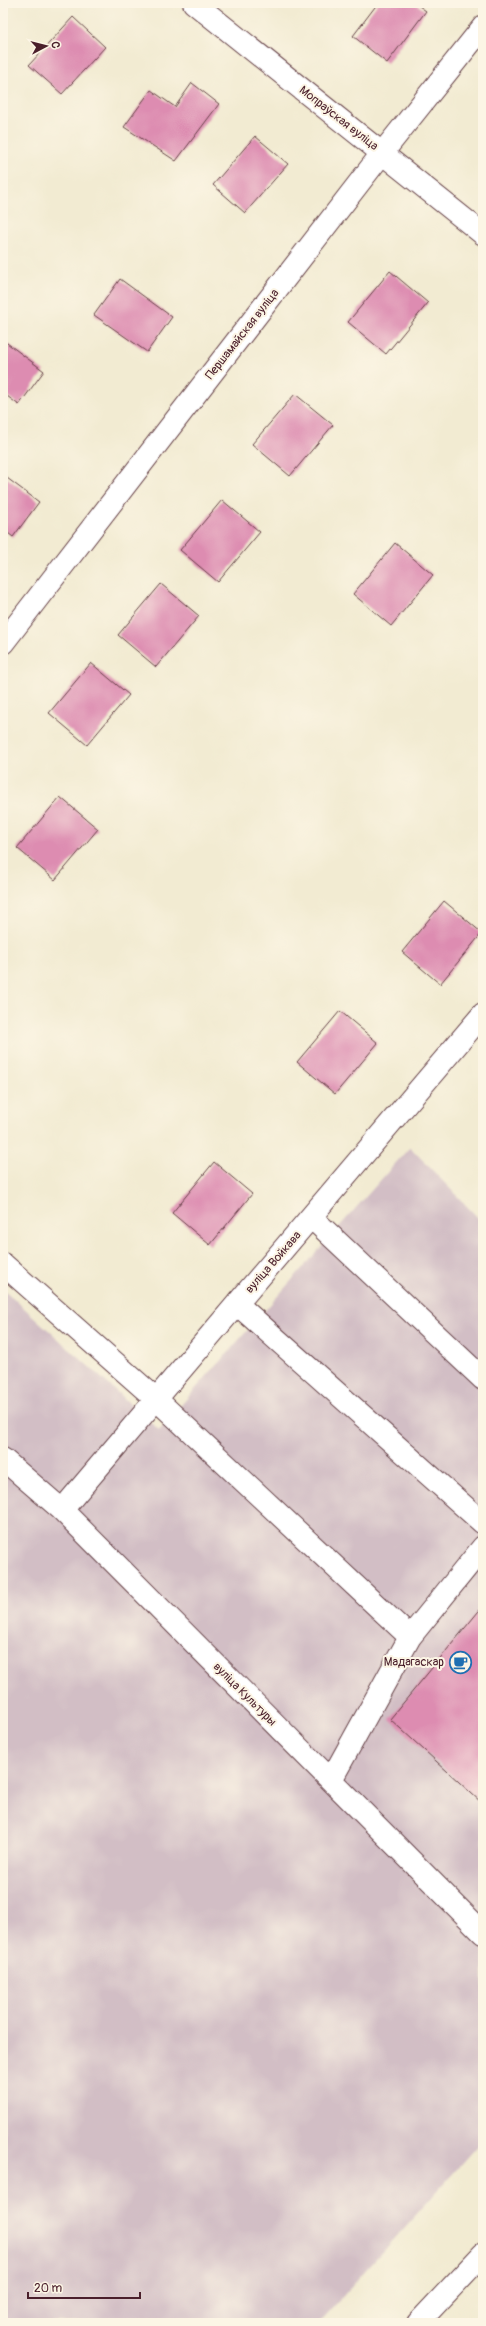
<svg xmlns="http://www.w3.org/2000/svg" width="486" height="2326" font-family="Pangolin,sans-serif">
<rect width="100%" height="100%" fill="#fcf5e5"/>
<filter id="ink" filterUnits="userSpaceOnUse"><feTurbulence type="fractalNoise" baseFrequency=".025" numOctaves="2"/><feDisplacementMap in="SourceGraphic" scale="8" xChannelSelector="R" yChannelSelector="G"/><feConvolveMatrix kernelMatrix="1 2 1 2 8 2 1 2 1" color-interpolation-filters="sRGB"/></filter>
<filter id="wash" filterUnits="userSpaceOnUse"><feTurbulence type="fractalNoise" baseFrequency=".012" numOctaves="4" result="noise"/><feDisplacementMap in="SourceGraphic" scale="16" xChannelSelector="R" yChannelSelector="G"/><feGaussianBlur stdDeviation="0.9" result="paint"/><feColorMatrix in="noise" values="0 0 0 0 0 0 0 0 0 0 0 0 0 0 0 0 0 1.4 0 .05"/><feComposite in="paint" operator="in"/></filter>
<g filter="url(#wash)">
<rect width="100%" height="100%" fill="#f2ebd2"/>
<path fill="#d2bec5" d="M410,1147L483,1223V2140L319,2323H3V1289L159,1430Z"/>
<g id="blocks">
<path fill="#dd8cb1" d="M378,3H415L426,11L387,63L353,36Z
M73,17L105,47L62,94L29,65Z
M192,83L219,104L176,161L124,127L151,90L175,107Z
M255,136L288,164L245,213L213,185Z
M390,271L428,303L386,354L348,322Z
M120,279L172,317L147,352L94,315Z
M3,340L44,371L19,405L3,393Z
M295,394L333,425L290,476L252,444Z
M3,475L39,502L13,537L3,529Z
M222,500L260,532L218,582L180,550Z
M395,543L433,575L391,626L353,594Z
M161,584L199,616L156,667L118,635Z
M91,663L129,695L87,745L49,713Z
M60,797L98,829L55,880L17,848Z
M444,901L482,933L440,984L402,952Z
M340,1011L378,1043L335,1094L297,1062Z
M214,1162L252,1194L210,1245L172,1213Z
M483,1606V1802L482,1803L390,1719Z"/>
</g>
</g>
<g filter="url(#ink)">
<use href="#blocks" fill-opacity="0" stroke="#633e44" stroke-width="1"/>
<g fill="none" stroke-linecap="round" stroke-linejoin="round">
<defs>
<path id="minor" d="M194,3L483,234
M3,643L383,152L483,27
M311,1217L483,1379
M3,1264L156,1399L410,1637
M237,1304L483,1523
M3,1459L62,1510L483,1933
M62,1510L483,1014
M331,1780L410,1637L483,1547
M418,2323L483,2254"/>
</defs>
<use href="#minor" stroke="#633e44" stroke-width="24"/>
<use href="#minor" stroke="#fff" stroke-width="22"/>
</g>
</g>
<defs>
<symbol id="cafe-ring" viewBox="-11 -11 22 22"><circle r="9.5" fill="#fcf5e5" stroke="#1f6fb2" stroke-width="1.5"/><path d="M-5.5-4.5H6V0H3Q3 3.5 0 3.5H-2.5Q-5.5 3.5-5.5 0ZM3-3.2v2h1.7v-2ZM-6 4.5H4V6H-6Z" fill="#1f6fb2"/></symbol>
</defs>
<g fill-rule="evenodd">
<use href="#cafe-ring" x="448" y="1650" width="25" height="25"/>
</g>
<g text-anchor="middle" stroke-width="4" stroke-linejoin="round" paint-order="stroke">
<g font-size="12" fill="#4a1f2b" stroke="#fcf5e5">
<text transform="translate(339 118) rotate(38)" y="4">Мопраўская вуліца</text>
<text transform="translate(242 334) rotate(-52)" y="4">Першамайская вуліца</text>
<text transform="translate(273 1262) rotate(-49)" y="4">вуліца Войкава</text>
<text transform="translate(245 1694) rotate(45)" y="4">вуліца Культуры</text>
</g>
<g font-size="12" fill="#4a1f2b" stroke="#fcf5e5" text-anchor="end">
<text x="444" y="1666">Мадагаскар</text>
</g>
</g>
<rect width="486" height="2326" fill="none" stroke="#fcf5e5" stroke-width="16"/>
<g transform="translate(46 46) rotate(83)" stroke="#fcf5e5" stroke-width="3" paint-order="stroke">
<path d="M0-3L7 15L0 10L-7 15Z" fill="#4a1f2b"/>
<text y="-6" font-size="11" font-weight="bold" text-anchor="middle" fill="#4a1f2b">С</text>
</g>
<path d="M28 2292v6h112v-6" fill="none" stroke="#4a1f2b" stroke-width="2"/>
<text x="34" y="2292" font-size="12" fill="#4a1f2b" stroke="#fcf5e5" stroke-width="3" paint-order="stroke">20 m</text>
</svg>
